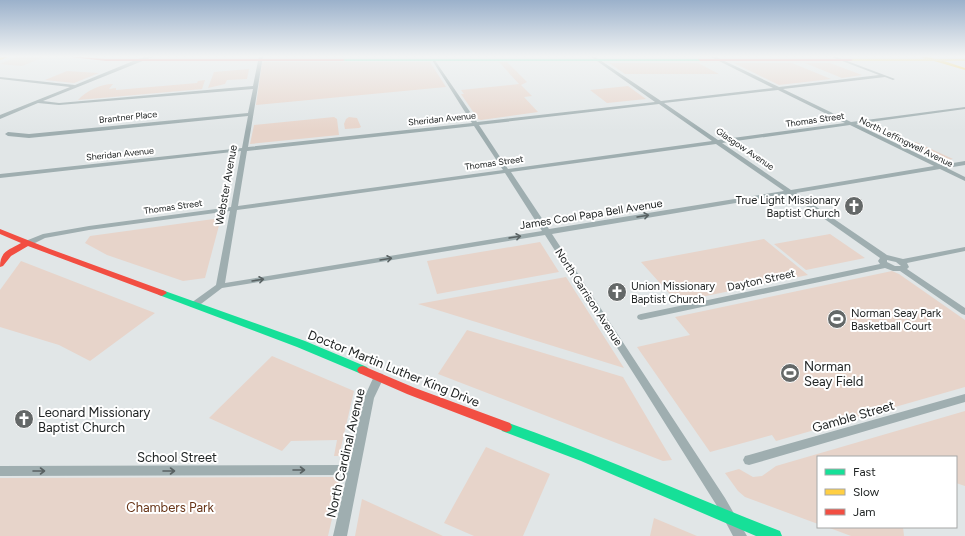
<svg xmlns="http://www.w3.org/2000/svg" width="965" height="536" font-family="Figtree,sans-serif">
<rect width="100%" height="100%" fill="#e1e6e7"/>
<path fill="#e7d4ca" d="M19,56L44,57L22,66L0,64Z
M599,56H704L707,57H601Z
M265,62H430L446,87L256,105L262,63Z
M499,62H507L527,82L521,85L532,96L524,97L538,112L481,120L478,119L461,94H464L461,90L519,84Z
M609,63H698L719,74H625Z
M734,63H792L831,79L779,85Z
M805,63H830L862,75L842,78Z
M249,69L247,79L227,80L225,84L208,88L214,72Z
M67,71L99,73L74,83L45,80Z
M205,80L202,89L78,100C86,91 100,84 113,84L109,89L116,88V90L197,83L198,81Z
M628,86L646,99L607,103L590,90Z
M334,117L337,119L339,135L250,144L254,125Z
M349,117L357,118L361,127L359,128L345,129L344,124L346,119Z
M916,142L953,159L939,161L902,144Z
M221,218L205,278L183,281L107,255L85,243L90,236Z
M830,234L865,258L806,270L774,244Z
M764,239L808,275L677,302L641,262Z
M540,242L559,272L437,294L427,261Z
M21,261L155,313L90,361L59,345L0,327V290Z
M892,271L899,274L965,320V387L776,441L772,435L710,452L637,347L690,335L675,317Z
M566,277L624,368L418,304Z
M467,330L623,377L672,460L663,461L438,374Z
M272,356L354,391L339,456H334L337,440L291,441L282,451L209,418Z
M965,411V486L956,483V457H818V524L745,497L738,491L725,473L739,469L753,477L762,476L776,466Z
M486,447L550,474L523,536H474L444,523Z
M333,477L338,479L340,484L328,536H0V478Z
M362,499L443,536H355Z
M654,518L697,536H650Z
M827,527H903L904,536H851Z"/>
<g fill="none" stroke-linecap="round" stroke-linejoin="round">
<path fill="#9faeb0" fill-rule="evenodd" d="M150,56H155L43,101L59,103L253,86L259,56H263L248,147L472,123L432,60L434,59L477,122L655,102L590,56H594L661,101L773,88L709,56H714L779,87L879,75L829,56H834L895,79L893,80L885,77L783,89L851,122L965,107V109L856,124L941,165L965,161V165L947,168L965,177V181L940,169L796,193L887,255L903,259L965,247V251L907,263L909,267L907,269L965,308V315L962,314L900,271H893L885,268L641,320L638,319L637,317L638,315L641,314L880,264L878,261L880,258L789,194L552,234L725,498L747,536H733L717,506L639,382L545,235L222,288L197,307H191L190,305L191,303L216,285L230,211L89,230L45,238L29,246H23L22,244L23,242L43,234L89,226L231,207L241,151L0,178V174L242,148L248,116L29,138L8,136L5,134L8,132L29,134L248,113L253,89L59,105L38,103L0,119V115L70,87L0,79V77L75,85L138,59ZM778,90L845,123L718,140L664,103ZM659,104L712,141L508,169L479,125ZM850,125L934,166L791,190L722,143ZM474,126L503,170L238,206L247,151ZM716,144L784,191L549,229L511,172ZM505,173L542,231L225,283L237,210ZM887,260L896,262L901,266H895L887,262Z
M379,373L383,374L384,377L374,398L347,536H333L347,475L0,476V466L349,465L364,398L375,374Z
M965,394V402L749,465L745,464L743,460L745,456L749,455Z"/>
<path fill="#16e098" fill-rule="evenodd" d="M343,59H700L702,60L700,61H341Z
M162,290L305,341L367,367L369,370L367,373L363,374L359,373L297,347L159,295L157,293L159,291Z
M506,422C597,454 685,494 775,529L780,531L782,536H756L581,461L502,431L500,427L502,423Z"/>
<path fill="#ffcf43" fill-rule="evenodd" d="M5,56H11L0,60V58Z
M919,56H925L935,59H965V61H944L965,68V70L934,61H851L849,60L851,59H925Z"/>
<path fill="#f24e42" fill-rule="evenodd" d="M63,56L106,59H343L345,60L343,61H106Z
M698,59H851L853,60L851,61H700Z
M0,229L50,249L165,291L167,293L162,296L159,295L28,246L11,256L3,266L0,267C0,251 9,250 21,243L0,234Z
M363,366L415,388L510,423L512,427L510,431L506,432L407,394L359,373L357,370L359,367Z"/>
</g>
<defs><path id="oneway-shaft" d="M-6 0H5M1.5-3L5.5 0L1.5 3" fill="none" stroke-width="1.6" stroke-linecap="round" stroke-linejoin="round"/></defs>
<g stroke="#596263">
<use href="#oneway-shaft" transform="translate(643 216) rotate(-9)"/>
<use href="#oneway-shaft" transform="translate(515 237) rotate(-9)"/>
<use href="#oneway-shaft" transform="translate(386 259) rotate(-9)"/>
<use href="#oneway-shaft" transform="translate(258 280) rotate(-9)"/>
<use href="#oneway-shaft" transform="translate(299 470)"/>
<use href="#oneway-shaft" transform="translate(39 471)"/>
<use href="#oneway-shaft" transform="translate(169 471)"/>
</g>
<linearGradient id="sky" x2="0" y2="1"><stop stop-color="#9bb1cb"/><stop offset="0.43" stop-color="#f2f4f4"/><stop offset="1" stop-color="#f2f4f4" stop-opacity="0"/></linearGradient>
<rect width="965" height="131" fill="url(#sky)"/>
<defs>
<symbol id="church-disc" viewBox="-11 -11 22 22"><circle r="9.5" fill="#646868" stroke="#fff"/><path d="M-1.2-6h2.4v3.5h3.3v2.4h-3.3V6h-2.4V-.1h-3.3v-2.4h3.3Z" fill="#fff"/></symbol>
<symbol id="stadium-disc" viewBox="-11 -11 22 22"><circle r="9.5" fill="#646868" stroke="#fff"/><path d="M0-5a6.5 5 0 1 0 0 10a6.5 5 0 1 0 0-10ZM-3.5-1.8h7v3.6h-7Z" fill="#fff"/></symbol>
</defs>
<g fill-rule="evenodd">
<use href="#church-disc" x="843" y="195" width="22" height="22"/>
<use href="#church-disc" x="606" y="281" width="22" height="22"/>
<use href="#stadium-disc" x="826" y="308" width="22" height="22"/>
<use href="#stadium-disc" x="779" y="362" width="22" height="22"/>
<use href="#church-disc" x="13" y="408" width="22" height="22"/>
</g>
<g text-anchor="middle" stroke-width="4" stroke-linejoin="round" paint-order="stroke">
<g font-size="9" fill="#202424" stroke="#fff">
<text transform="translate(128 117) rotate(-6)" y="3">Brantner Place</text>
<text transform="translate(442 119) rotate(-6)" y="3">Sheridan Avenue</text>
<text transform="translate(815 120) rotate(-8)" y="3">Thomas Street</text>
<text transform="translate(906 142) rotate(26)" y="3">North Leffingwell Avenue</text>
<text transform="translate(745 149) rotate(34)" y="3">Glasgow Avenue</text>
<text transform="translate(120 154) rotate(-6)" y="3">Sheridan Avenue</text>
<text transform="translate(494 163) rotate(-8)" y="3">Thomas Street</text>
<text transform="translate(173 207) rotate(-8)" y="3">Thomas Street</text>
</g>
<g font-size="11" fill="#202424" stroke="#fff">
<text transform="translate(226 185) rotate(-80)" y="4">Webster Avenue</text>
<text transform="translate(591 214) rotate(-9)" y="4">James Cool Papa Bell Avenue</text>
<text transform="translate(761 280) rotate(-12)" y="4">Dayton Street</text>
<text transform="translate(589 297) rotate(57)" y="4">North Garrison Avenue</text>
</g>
<g font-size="11" fill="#202424" stroke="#fff" text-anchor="start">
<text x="840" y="204" text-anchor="end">True Light Missionary<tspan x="840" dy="13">Baptist Church</tspan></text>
<text x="631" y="290">Union Missionary<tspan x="631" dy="13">Baptist Church</tspan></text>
<text x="851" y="317">Norman Seay Park<tspan x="851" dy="13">Basketball Court</tspan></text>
</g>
<g font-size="13" fill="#202424" stroke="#fff" text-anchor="start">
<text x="804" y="371">Norman<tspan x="804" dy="15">Seay Field</tspan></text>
<text x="38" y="417">Leonard Missionary<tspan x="38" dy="15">Baptist Church</tspan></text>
</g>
<g font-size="13" fill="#202424" stroke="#fff">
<text transform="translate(394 368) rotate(22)" y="5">Doctor Martin Luther King Drive</text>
<text transform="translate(853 416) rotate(-16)" y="5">Gamble Street</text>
<text transform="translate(345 453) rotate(-77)" y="5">North Cardinal Avenue</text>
<text x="177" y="462">School Street</text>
</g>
<g font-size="13" fill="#673417" stroke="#fff">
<text x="170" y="512">Chambers Park</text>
</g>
</g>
<rect x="817" y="456" width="140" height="72" fill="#ffffff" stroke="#a6a7a7"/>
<rect x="825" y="469" width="20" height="6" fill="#16e098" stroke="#a6a7a7"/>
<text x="853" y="476" font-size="12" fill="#202424">Fast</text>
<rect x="825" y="489" width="20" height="6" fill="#ffcf43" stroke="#a6a7a7"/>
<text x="853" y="496" font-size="12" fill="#202424">Slow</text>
<rect x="825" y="509" width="20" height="6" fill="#f24e42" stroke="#a6a7a7"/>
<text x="853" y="516" font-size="12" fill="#202424">Jam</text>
</svg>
